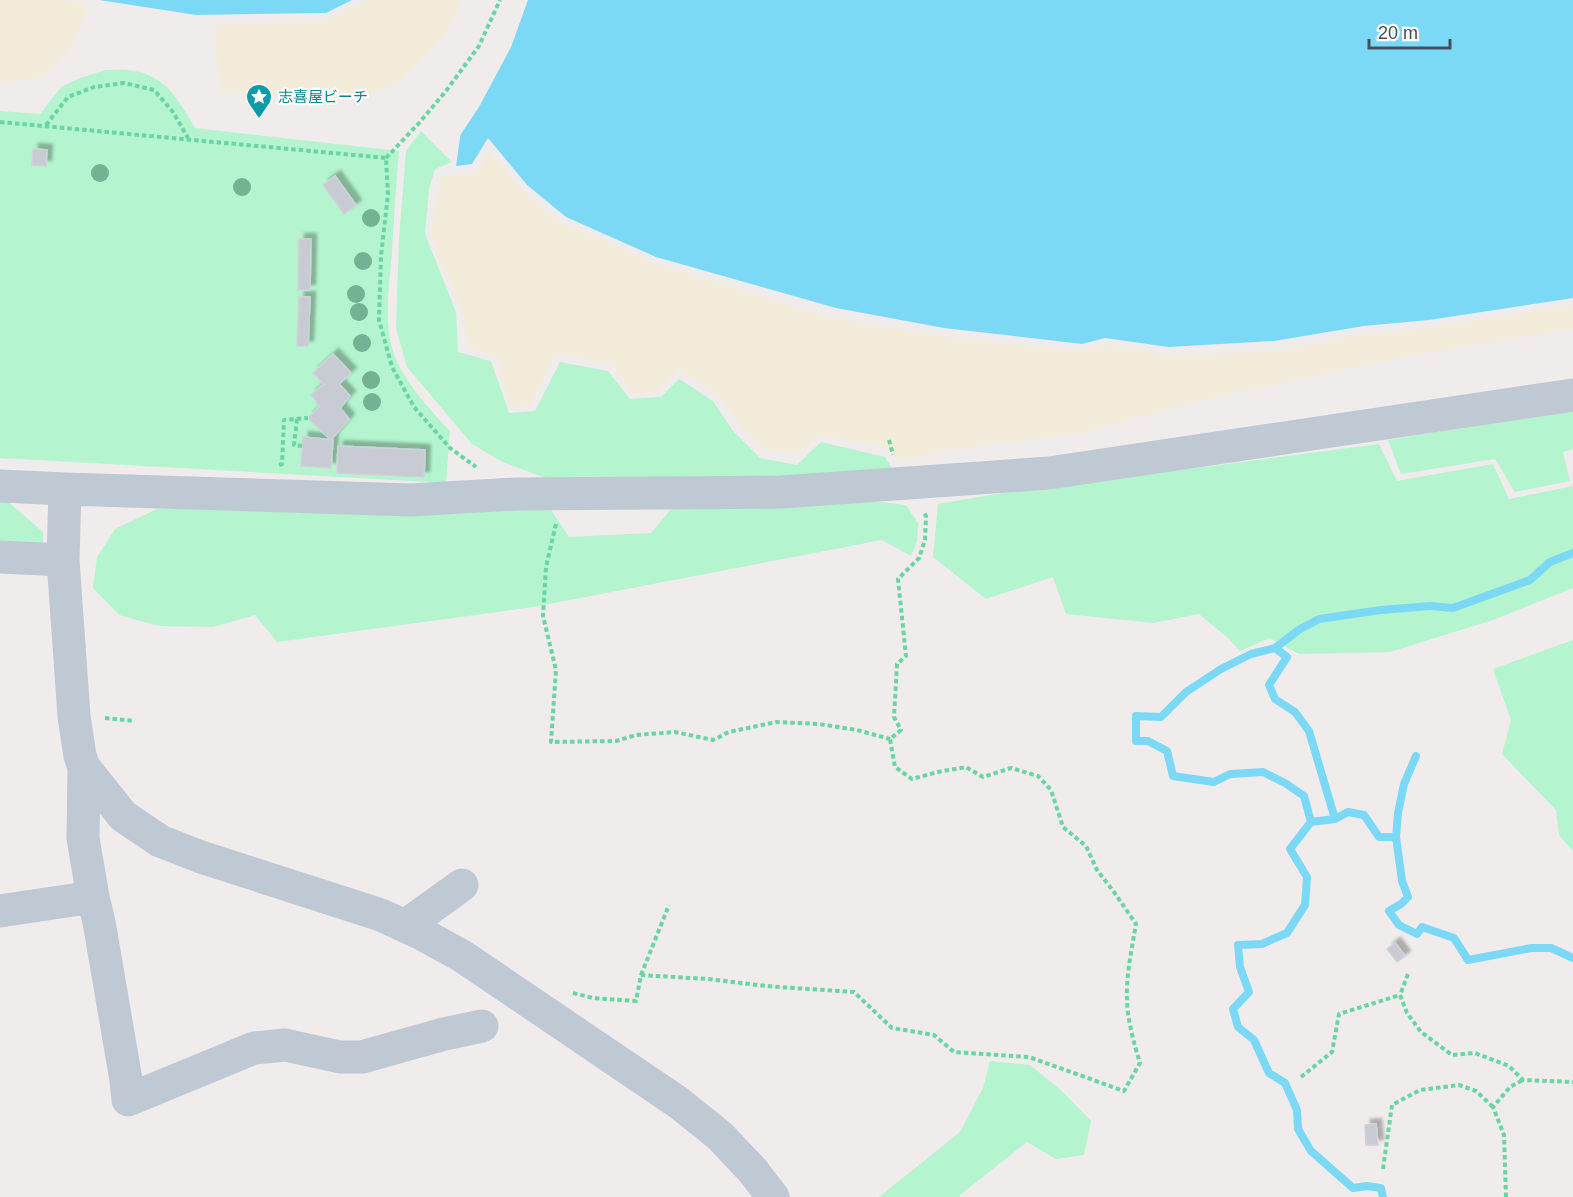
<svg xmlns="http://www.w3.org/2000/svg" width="1573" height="1197" font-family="Helvetica,'Noto Sans JP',sans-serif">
<defs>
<filter id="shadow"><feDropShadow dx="5.5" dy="-5.5" stdDeviation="1.5" flood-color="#0004"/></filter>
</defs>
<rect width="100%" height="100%" fill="#f0ecec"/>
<path fill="#b4f4cf" d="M105,70C115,70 128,69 139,72C168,79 181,104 195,128L399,151C396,185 394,219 392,252C389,288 382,328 397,362C410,388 430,410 450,431L446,483L0,458V111L40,114L61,87L80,78Z
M421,131L452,162L435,169L429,189L425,234L456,312L458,352L491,361L509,413L535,411L560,362L608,371L630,399L661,397L679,379L713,401L733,431L760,458L797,465L821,442L885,457L896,475L559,483L503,462L472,444L407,367L396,328L399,239L406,151Z
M1573,410V449L1563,452L1570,481L1515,492L1495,459L1401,474L1388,440Z
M1379,444L1397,481L1493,464L1509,499L1573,486V588L1493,620L1390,652L1299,654L1269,638L1240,651L1229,639L1199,614L1153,623L1066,614L1053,577L986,599L933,557L938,504L996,494Z
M0,499H5L43,532V548L0,546Z
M865,500L906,505L918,523L917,541L911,556L882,540L533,607L277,642L255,615L213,627L159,626L119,615L93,588L97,557L115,529L157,509L239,507H549L569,537L651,533L671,509Z
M1573,640V851L1559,835L1556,810L1502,754L1511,720L1493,669Z
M990,1061L1030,1065L1062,1091L1091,1121L1084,1155L1056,1159L1027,1142L960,1195V1197H879L960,1132L983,1088Z"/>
<path fill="#f4ecda" d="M0,0H67L88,5L70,50L39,77L4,83L0,82Z
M367,0H462L445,35L397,84L359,99H297L220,92L216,47L217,23L325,21Z
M489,150L519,188L558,221L659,265L828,317L946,337L1077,352L1106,345L1163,355L1275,352L1362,334L1403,332L1573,305V329L1398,358L1220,396L1077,434L942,450L904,462L879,445L819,435L797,454L768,451L745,432L721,398L679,369L658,391L633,394L612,364L556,353L529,406L511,407L498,357L467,347L464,316L439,256L431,229L441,176L477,173Z"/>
<path fill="#7cd9f6" d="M99,0H352L326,13L196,15Z
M480,0H1573V298L1429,320L1364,326L1274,341L1169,347L1105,338L1082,344L944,328L836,308L656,257L566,217L527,185L488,138L472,164L456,166Z"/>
<path fill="#f0ecec" d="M477,0H528L511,47L479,107L457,140Z"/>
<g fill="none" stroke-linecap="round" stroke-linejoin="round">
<path stroke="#7cd9f6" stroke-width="8" d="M1573,553L1550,562L1530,580L1453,608L1430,606L1381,610L1319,619L1300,629L1275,648L1251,654L1221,669L1186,692L1161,717L1136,716V741H1148L1167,751L1173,776L1214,782L1230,774L1263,772L1285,783L1304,796L1311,822L1335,819L1348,812L1364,815L1379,837H1396L1402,881L1408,897L1401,904L1389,911L1399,925L1417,934L1422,927L1454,938L1468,960L1531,948H1551L1573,958
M1275,648L1287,657L1269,685L1275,699L1295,712L1309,731L1335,819
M1311,822L1290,849L1307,877L1305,905L1287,933L1262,944L1238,945L1240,967L1249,992L1233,1009L1238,1027L1254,1040L1269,1073L1285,1083L1297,1110L1298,1129L1311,1151L1353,1188L1367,1186L1381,1188L1383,1197
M1396,837L1398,813L1404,784L1416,756"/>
</g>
<path fill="#c8cbd3" stroke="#d0d2d9" stroke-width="1.5" filter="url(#shadow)" d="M33,149L47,150L46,166L32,165Z
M335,176L356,205L344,214L323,185Z
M299,239H311L310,290H298Z
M299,297H310L308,346H297Z
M333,354L351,373L339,384L350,396L340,408L349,419L331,440L308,418L320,406L311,395L324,384L313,373Z
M303,437L333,440L331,468L301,466Z
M338,446L425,450L424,477L337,473Z
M1395,943L1405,956L1397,962L1387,949Z
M1376,1124L1378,1145H1366L1365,1125Z"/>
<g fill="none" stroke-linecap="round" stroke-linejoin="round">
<path stroke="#69d5a3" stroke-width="4" stroke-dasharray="4.5 3" stroke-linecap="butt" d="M0,122L386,158L388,194L381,256L379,320L392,367L414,407L450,448L476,467
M46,125L68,97L94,87L124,83L154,90L173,112L188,138
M386,158L419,123L446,91L479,46L500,0
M297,419L294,445L302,446
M889,440L893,455
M279,465L282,464L284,420L308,418
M556,524L546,567L543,616L556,670L551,742L616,741L636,735L675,732L713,740L729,732L776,722L819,724L857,730L890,739
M105,718L135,721
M1408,974L1400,995L1407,1013L1421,1032L1452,1055L1475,1053L1509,1066L1523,1080L1573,1082
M641,975L669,905
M573,993L593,998L636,1001L641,975L708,979L766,986L854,992L892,1028L934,1035L954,1052L1029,1057L1124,1091L1140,1063C1134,1044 1127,1018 1127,999C1126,974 1132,948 1136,924L1114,892L1097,870L1086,846L1063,827L1051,790L1038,776L1011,768L983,777L966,767L938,772L912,779L895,767L890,739L901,730L894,717L897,664L906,656L898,579L919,558L925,540L926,516L923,511
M1301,1077L1332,1052L1339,1014L1400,995
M1383,1169L1392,1105L1420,1090L1459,1085L1476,1091L1493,1107
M1506,1197L1504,1135L1493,1107L1510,1087L1523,1080"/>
<path stroke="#bec9d4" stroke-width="33" d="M0,486L65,489L411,500L516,494L781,492L1049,473L1573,395
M65,489L63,560L74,716L80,756L84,767L123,816L160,841L201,857L381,915L422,934L462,956L679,1103L720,1136L753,1171L773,1197
M0,557L63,560
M84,767L83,838L93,897L99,922L126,1080L128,1100L254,1048L285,1045L340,1057H362L444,1034L482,1026
M0,911L93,897
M405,926L462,885"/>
</g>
<g fill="#73b394">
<circle cx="100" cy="173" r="9"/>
<circle cx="242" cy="187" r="9"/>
<circle cx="371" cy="218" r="9"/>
<circle cx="363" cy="261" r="9"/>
<circle cx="356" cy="294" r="9"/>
<circle cx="359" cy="312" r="9"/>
<circle cx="362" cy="343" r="9"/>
<circle cx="371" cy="380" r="9"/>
<circle cx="372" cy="402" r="9"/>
</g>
<defs>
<symbol id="sight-pin" viewBox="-11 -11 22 30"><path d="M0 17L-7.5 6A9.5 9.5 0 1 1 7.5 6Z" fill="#0f9aa8" stroke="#fff"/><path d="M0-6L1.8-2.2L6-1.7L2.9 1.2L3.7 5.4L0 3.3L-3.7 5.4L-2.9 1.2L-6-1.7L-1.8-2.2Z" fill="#fff"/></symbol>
</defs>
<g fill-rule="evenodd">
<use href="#sight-pin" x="244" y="82" width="30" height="40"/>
</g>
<g text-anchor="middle" stroke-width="4.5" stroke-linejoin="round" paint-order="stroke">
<g font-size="15" fill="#0d838f" stroke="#fff" text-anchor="start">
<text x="278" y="102">志喜屋ビーチ</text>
</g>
</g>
<path d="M1369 39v9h81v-9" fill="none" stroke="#43505c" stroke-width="3"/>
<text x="1378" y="39" font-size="18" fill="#43505c" stroke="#ffffff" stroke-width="4.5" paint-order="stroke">20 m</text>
</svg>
